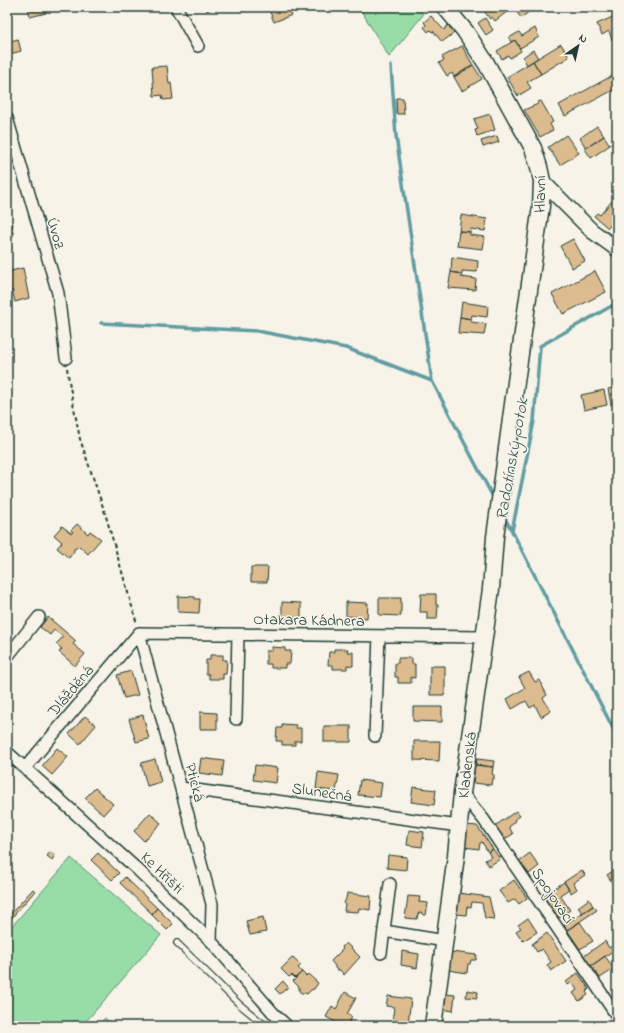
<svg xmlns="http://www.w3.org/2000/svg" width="624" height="1033" font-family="'Indie Flower',sans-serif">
<rect width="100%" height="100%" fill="#f7f3e8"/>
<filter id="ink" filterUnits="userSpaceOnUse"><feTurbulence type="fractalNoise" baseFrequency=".025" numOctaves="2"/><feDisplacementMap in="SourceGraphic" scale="8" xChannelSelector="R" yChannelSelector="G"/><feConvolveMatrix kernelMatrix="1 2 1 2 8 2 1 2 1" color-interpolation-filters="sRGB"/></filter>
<g filter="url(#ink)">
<path fill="#98dca8" stroke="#5c8c6e" d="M359,7H418L423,15L389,57Z
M71,858L161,935L82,1026H18L7,1016V932Z
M105,1018L114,1026H98Z"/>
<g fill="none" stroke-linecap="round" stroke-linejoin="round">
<path stroke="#619ca2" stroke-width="3.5" d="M391,66L396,136L432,381
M617,303L540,346L534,421L512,531L617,736
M101,323L257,331L346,348L432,381L494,499
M503,515L512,531"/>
</g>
<path fill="#dcbb8e" stroke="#1f3d34" d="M28,7H44L46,13L30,17Z
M205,7H215L207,11Z
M268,7H289L292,15L274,22Z
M481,7H506L508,11L495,21L492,17L490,19Z
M513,7H524L517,12Z
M524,7H535L521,18L517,12Z
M617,15V38L612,40L609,31L602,35L597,24Z
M431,16L444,30L448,25L454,33L442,42L433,31L432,32L430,30L428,32L424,27L426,25L424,22Z
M485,18L493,30L486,35L478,23Z
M535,28L539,37L520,48L515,40L511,42L509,38L519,32L522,36Z
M18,39L21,51L10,54V52H8L9,59H7V42Z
M515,40L521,51L510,58L508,55L502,59L497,51Z
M561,44L569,57L541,74L533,61Z
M462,46L473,65L454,77L452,73L447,76L439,63L444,60L442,57Z
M533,50L538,58L527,65L523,57Z
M533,61L541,74L527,82L531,88L518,96L507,77Z
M473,65L482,79L462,91L454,77Z
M167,66L169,84L171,83L173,99L163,100L162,95L154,96L152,67Z
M617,73V88L565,116L559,105Z
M396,98H403L404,114H397Z
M541,101L553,122L550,124L553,130L540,137L524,110L538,104V102Z
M490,114L495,130L477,136L475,130L478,129L474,119Z
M597,126L604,136L586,148L580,138Z
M566,135L579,153L560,165L548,147Z
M497,136L499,142L483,147L481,141Z
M604,136L610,145L591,158L585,149Z
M617,197V205L612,201Z
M612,201L617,205V217L608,228L594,216L597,213L600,215Z
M461,215L487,219L485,231L471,229L470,232L459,231Z
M7,222L13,224L11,232L14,233L12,238L10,237L8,243Z
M459,231L470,232V235L485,237L483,249L457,246Z
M573,239L585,261L572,268L560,246Z
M452,257L478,261L477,272L462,271V274L451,272Z
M23,268L29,298L15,302L12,290L10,291L7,282L9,279L7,272Z
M595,271L606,292L563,314L552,294Z
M451,272L462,274L461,277L476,279L475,290L448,288Z
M462,302L488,306L487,317L472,315L471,319L460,317Z
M460,317L471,319V322L486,324L484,335L458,333Z
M617,387V404L611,405L608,389Z
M604,390L607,405L584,410L581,395Z
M77,524L88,534L90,531L101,539L88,554L79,546L76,548L74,549V551L69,558L57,548L62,542L54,535L62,526L71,533L73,532L71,530Z
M251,567H268L267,582H251Z
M7,590L13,596L8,602L7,601Z
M421,594H436V605H438L437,619H427V612H420Z
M178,596L195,597V599H200L199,613L178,612Z
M379,598H401V616L379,615Z
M282,602L301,603V618H282Z
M346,602L368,603L367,618L346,616Z
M48,617L76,641L73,644L85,654L75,666L59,652L62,649L56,644L63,637L54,630L50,635L40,627Z
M272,647L285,648V651H291L290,664H285V668H271V664H266V651H272Z
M334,649H348L347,652H353V666L347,665V669H333V665H328L329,652H334Z
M210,655H223V660H227L226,674H223V679H209V674H206V660H210Z
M398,658H412V664H415V678L411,677V683H398V677H395V663H398Z
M430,666H445V695H430Z
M131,671L138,695L124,698L117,675Z
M529,672L535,682L539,680L547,695L543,698L551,711L541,717L535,705L530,708L526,701L512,709L507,699L525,688L519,677Z
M413,707H442V722L413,721Z
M200,712L217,713V729H200Z
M143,715L149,739L136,742L129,719Z
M85,716L96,725L80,744L69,734Z
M282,724L296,725V728H301V741H295V745H282V741H276L277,728H282Z
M324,726H351V742H324Z
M414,741H440L439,761L414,760Z
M57,748L68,757L52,775L42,766Z
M201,758L224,761L222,776L199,773Z
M155,759L161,782L147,786L141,763Z
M477,759L494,761L493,767L476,765Z
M255,765L278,768L276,783L253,780Z
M475,765L493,767L492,774L494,775V779H492L491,785L473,783Z
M318,772L339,775L336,791L316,789Z
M360,780L382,783L380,797L358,795Z
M413,787L436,790L434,805L411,802Z
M95,788L113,804L103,815L85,798Z
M516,811L520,816L514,820L515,822L509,827L513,834L505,839L495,826Z
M150,813L161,823L144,841L134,831Z
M467,825L477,826L493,849L488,852L482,842L480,843L479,849L465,847Z
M409,830L424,832L422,847L407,845Z
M493,849L500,859L489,866L485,860L491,857L488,852Z
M50,852L55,855L52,860L47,856Z
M98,853L119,873L112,880L91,860Z
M530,853L539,866L529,874L519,861Z
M388,855L407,857L406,870L387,868Z
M617,868V887L616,888L607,875Z
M582,870L585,875L573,883L577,889L571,893L564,882Z
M125,877L157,908L152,914L120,883Z
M514,880L527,898L519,904L515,899L508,903L499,891Z
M564,882L569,889L560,895L570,910L559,918L543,896Z
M33,889L35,891L7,923V918Z
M347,893L371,896L370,910L359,908L358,912L344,911L345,904L344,903L346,899Z
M458,893L489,897L494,919L485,918L482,903L472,902L471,908L467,907L466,915L456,914Z
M408,896L420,897L419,902L428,903L426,915H423L421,912L418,914L417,919L405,918Z
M589,899L593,906L582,913L578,907Z
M593,906L597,910L567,930L564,925Z
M157,908L173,924L167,930L151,914Z
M263,917L266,932L250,935L246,921Z
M528,918L537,932L523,941L516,931L521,928L518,925Z
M580,922L593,941L580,949L567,930Z
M547,933L566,961L551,971L547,965L551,962L542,949L537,952L532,944Z
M605,941L609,948L617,942V948L591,966L584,956Z
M346,943L360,957L344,975L340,970H337L335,968V966L331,961L343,949L342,947Z
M402,951L419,954L417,968L401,965Z
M451,952L477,955L476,960H471L470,964H468L467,973L448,970Z
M605,956L614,969L600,978L591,966Z
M293,957L301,965L298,968L302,972L295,978L292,975L289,977L281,969Z
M302,972L306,976L308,974L318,983L314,989L311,990L307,994L305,993H301L299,991V987L293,981Z
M578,973L589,989L586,992L588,995L579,1001L573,993L577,990L572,982L568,985L566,982Z
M283,981L288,987L280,994L275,989Z
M467,990L478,992L477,998L466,997Z
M345,992L356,998L347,1014L352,1017L347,1026H343L326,1017L332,1006L336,1009Z
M445,994L455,995L453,1011L443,1009Z
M388,996L411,999L408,1024L392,1022L394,1007L386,1006Z"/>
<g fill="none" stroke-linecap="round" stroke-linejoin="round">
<defs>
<path id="service" d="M177,943L239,1004L261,1022L269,1026"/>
<path id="minor" d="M176,7L198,46
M7,118L58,293L66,358
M139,633L483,637
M139,633L212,904L211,941
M7,657L39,617
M236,719L238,634
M375,736L379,636
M7,752L138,870L191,922L211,941L275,1015L287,1026
M25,768L139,633
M181,788L459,826
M462,793L484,820L617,1016
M384,931L445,941
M381,953L390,884"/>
<path id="tertiary" d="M542,181L592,231L617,249"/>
<path id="secondary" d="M433,1026L456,856L462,793L491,589L495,537L516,382L541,206L542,181L539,167L533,148L486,63L465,31L445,7"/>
</defs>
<use href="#service" stroke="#1f3d34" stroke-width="8"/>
<use href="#minor" stroke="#1f3d34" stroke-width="14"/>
<use href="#tertiary" stroke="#1f3d34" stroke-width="17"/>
<use href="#secondary" stroke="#1f3d34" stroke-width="19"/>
<path stroke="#1f3d34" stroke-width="2" stroke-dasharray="4 3" stroke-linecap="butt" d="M67,368L70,387L80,439L105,513L137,624"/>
<use href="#service" stroke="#f7f3e8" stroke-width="5.5"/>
<use href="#minor" stroke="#f7f3e8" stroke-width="11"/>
<use href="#tertiary" stroke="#f7f3e8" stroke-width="14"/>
<use href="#secondary" stroke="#f7f3e8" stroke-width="16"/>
</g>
</g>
<g text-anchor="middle" stroke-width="3" stroke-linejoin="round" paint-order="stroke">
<g font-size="16" fill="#1f3d34" stroke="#f7f3e8">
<text transform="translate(539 194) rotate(-89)" y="6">Hlavní</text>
<text transform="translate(57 233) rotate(74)" y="6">Úvoz</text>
<text transform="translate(309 619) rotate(1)" y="6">Otakara Kádnera</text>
<text transform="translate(70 690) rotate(-50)" y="6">Dlážděná</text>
<text transform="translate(466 765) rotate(-83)" y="6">Kladenská</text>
<text transform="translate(196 782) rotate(75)" y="6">Ptická</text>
<text transform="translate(322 791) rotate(8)" y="6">Slunečná</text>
<text transform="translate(163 872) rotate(44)" y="6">Ke Hřišti</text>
<text transform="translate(554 895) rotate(56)" y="6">Spojovací</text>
</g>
<g font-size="17" font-style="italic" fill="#355d59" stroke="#f7f3e8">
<text transform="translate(511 459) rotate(-80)" y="6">Radotínský potok</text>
</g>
</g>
<rect width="624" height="1033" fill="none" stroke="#f7f3e8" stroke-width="24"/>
<rect x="12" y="12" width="600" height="1009" fill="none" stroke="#1f3d34" stroke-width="1.5" filter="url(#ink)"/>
<g transform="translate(578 46) rotate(34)" stroke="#f7f3e8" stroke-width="3" paint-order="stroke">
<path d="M0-3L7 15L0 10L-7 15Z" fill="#1f3d34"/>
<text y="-6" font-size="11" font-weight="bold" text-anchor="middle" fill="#1f3d34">N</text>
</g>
</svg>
